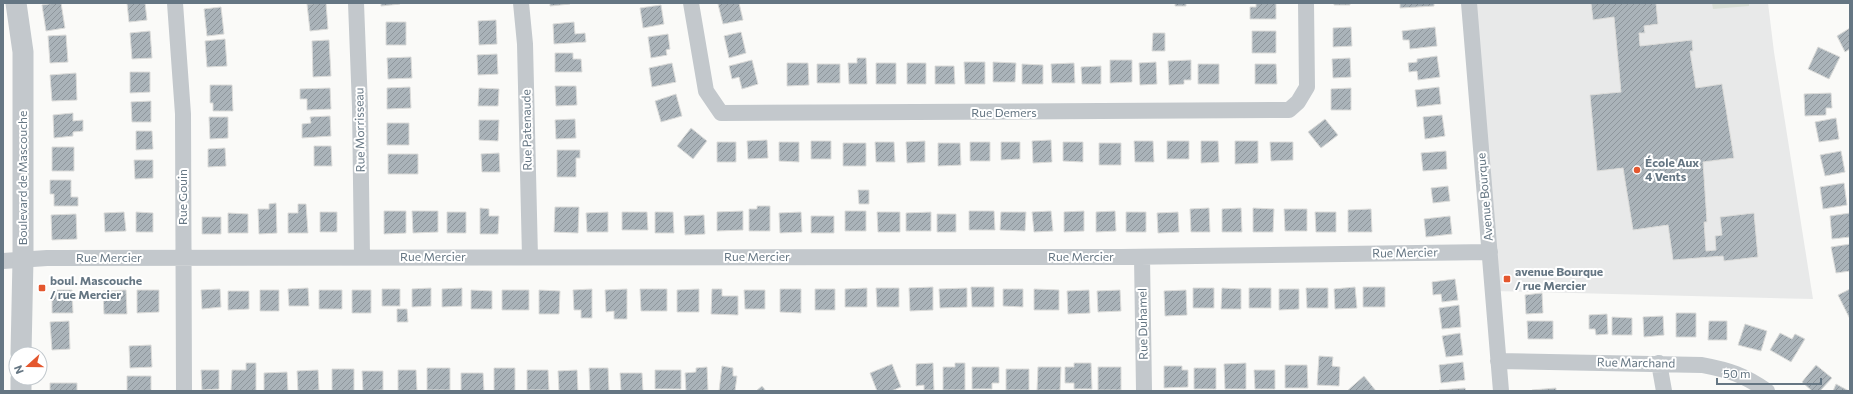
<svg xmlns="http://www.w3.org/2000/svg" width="1853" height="394" font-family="Commissioner,sans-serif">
<defs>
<pattern id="building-hatch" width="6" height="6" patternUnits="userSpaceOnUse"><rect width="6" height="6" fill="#aab3b9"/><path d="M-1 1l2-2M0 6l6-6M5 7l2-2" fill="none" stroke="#8e969c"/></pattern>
</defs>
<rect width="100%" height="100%" fill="#fafaf8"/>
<path fill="#e8e9e9" d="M1469,3H1768L1774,52L1813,299L1492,291Z"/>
<path fill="#dadfd7" d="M1712,3H1749V6L1713,9Z"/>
<path fill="url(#building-hatch)" stroke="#dcdcda" d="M55,3H61L65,28L46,31L42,5Z
M127,3H145L147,20L129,22Z
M326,3L328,29L310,31L307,4Z
M381,3H400V4L381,6Z
M550,3H570V4L550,6Z
M725,3H739L743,20L723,24L718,4Z
M1175,3H1186V6H1175Z
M1256,3H1276V19H1250V7H1256Z
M1334,3H1350V5H1334Z
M1400,3H1434V6L1400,8Z
M1591,3H1656L1658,24L1644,26L1645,33H1639L1640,46L1692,40L1693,51H1690L1696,88L1722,84L1734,158L1703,162L1707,222H1704L1706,251L1716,250L1715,236L1722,235L1720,217L1754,213L1758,257L1724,261L1723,256L1673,260L1668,225L1633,230L1623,168L1597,171L1590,95L1621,92L1614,17L1593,20Z
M661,5L664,24L643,28L640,8Z
M221,7L224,34L207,36L204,9Z
M496,20L497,44L479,45L478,21Z
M386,22H406V45H386Z
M574,22L575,34L585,33L586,42L554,44L553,24Z
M1351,27L1352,46L1333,47V28Z
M1435,27L1437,46L1410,49L1409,40H1403L1402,31Z
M1850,28V49L1845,52L1837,36Z
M150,31L152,58L132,59L130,33Z
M1252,31H1276V53H1252Z
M741,32L746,53L729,58L724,36Z
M1153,33H1165V51H1152Z
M668,34L670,49L666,50L667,55L651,58L648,37Z
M66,35L68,62L50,63L48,36Z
M225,39L227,66L207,67L205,41Z
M329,40L331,76L313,77L312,41Z
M1818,47L1840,57L1829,79L1808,69Z
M555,53H573V59H581L582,72H555Z
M497,54L498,74L478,75L477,55Z
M1437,56L1440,77L1418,80L1417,71L1409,72L1408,63L1417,62V59Z
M411,57L412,78L388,79L387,58Z
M857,58H866L867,84H849L848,63H857Z
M1350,58L1351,77L1333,78L1332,59Z
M752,60L758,84L742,89L739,77L732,79L729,66Z
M1110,60H1132V82L1110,83Z
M1191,60V80H1184V84L1169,85L1168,61Z
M964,62H985V84H965Z
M993,62L1016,63L1015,82H993Z
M1156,62L1157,84L1140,85L1139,63Z
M672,63L676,82L652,87L649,68Z
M787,63H808L809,85L787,86Z
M876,63H896V84H876Z
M907,63H926V84H907Z
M1074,63L1075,83H1052L1051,64Z
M817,64H840V83H817Z
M1022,64L1043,65V84H1022Z
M1198,64H1219V84H1198Z
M1255,64H1276L1277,84H1255Z
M935,66H954L955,84H935Z
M1101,66V84H1082L1081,67Z
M130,72H150V92L130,93Z
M76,73L77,100L52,101L50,75Z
M210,85H232L233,111H213V103H210Z
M555,86H576L577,105L556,106Z
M410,87L411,108L387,109V88Z
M1439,87L1441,104L1417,107L1415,90Z
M330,88L331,109L307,110V99H300V89Z
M479,88L499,89L498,106H478Z
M1351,88V110H1331V89Z
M1831,93L1832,108H1826V115L1805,116L1804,94Z
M676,94L682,116L661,122L655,101Z
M151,101V122H132L131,102Z
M73,113V121L83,120V131L73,132V136L54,138L53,115Z
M1442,115L1445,136L1425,139L1423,117Z
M330,116L331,136L302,138V124L311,123L310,117Z
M209,117H228V138L210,139Z
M1836,118L1839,139L1819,142L1815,122Z
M575,119L576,138L556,139L555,120Z
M1325,119L1338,135L1321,148L1308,132Z
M479,120H499L498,141L479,140Z
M387,123H409V145H387Z
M691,128L707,141L693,159L677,146Z
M136,131H152L153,149L136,150Z
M767,140L768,158L748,159L747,141Z
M1051,140L1052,162L1033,163L1032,141Z
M811,141H831V159H811Z
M925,141V162L907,163L906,142Z
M1134,141H1153L1154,162H1135Z
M1167,141H1189V159H1167Z
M1201,141H1218L1219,162L1201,163Z
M1235,141H1258V163L1235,164Z
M717,142H736V162H717Z
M779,142H799V162L779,161Z
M875,142H894L895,162H876Z
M970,142H990V161H970Z
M1001,142H1020V159L1001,160Z
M1063,142H1083V162L1063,161Z
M1270,142H1293V160L1271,161Z
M843,143H866V166H843Z
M938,143H960L961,165L938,166Z
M1099,143H1121V165H1099Z
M314,146H331L332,166H314Z
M52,147H74V171H52Z
M225,148L226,166L208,167V149Z
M557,150H580V158H576V177H557Z
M1446,151L1447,169L1423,171L1421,153Z
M1841,151L1845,172L1825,176L1820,155Z
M499,153L500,172H482L481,154Z
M388,154H418V174H388Z
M134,160H153V178L135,179Z
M50,180H71V197H78V206H54V194H50Z
M1844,183L1847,205L1823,209L1820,187Z
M1448,186L1450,201L1433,203L1431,188Z
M858,190H869V204H859Z
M276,203L277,233L259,234L258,209H269V204Z
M298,204H306L308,233H288V213H298Z
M757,206H770V231H749V209H757Z
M555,207H579L578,233L554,232Z
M480,208L489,209V216H499L498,234H480Z
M1209,208L1210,232H1191L1190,209Z
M1241,208L1242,232H1222V209Z
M1253,208L1274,209L1273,232H1253Z
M1284,209H1307V231H1285Z
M1371,209L1372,232H1348V210Z
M384,211H406V233L384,234Z
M412,211H438V232L413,233Z
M743,211V230L717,231V212Z
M845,211H866V231H845Z
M969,211H994L995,230H969Z
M1051,211L1053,231L1034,232L1032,212Z
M1084,211V231L1064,232V212Z
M1115,211L1116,231L1096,232V212Z
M124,212L126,231L105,232L104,213Z
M136,212L153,213V232H136Z
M320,212H337V232H320Z
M447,212H466V233H447Z
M608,212V232H587L586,213Z
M622,212H647L648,230H622Z
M655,212H673L674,233H655Z
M801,212L802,232L780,233L779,213Z
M877,212H900V232H878Z
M931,212V231H906V213Z
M1001,212H1026L1025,231L1000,230Z
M1126,212H1146V232H1126Z
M1178,212L1179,232L1158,233L1157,213Z
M1315,212H1336V232H1316Z
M228,213L248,214V233H228Z
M1850,213V237L1832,239L1830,216Z
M76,214L77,239L52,240L51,215Z
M937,214H956V232H937Z
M704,215L705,234L685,235L684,216Z
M811,216H834V233H811Z
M1450,216L1452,234L1426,237L1424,219Z
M202,217H221V234H202Z
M1850,244V271L1836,273L1831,247Z
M1455,279L1458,300L1442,302L1441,294L1433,295L1432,282Z
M933,287V310L910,311L909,288Z
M971,287H994V307H972Z
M1355,287L1357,308L1335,309L1334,289Z
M1363,287H1385V307H1363Z
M308,288L309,306H289L288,289Z
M431,288V306L412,307V289Z
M462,288V306L442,307V289Z
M867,288V307H845V289Z
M876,288H899V307H877Z
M967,288V307L940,308L939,289Z
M1193,288H1214V308H1193Z
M1222,288L1241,289V309H1221Z
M1249,288H1271V308H1249Z
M1306,288H1328V308H1307Z
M220,289L221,307L202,309L201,290Z
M382,289H400V306H382Z
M592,289V318H581V310H574L573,290Z
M627,289V319H614V311L606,312L605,290Z
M640,289H667V311H641Z
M699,289V312H677V290Z
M712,289H722V296H738V315L711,314Z
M780,289H801V313L780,312Z
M815,289H835V310H815Z
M1003,289H1023V307L1003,306Z
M1034,289L1059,290V310H1034Z
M1279,289H1299V309L1279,310Z
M1850,289V319L1838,295Z
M52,290H72L73,313H52Z
M126,290L127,314H104L103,291Z
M137,290H159V312L137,313Z
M260,290H279V311H260Z
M319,290H342V309H319Z
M352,290H371V313H352Z
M471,290L492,291V309H471Z
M502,290H529V310H502Z
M539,290L560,291L559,314H539Z
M744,290H765V309H745Z
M1089,290L1090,313L1068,314L1067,291Z
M1120,290L1121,311L1098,312L1097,291Z
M1186,290L1187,315L1165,316L1164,291Z
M228,291H249V309L228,310Z
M1542,293L1543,313L1526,314L1525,295Z
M1459,305L1461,327L1442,329L1439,308Z
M397,309H407L408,322H397Z
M1676,313H1696V337H1676Z
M1607,314L1608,334L1596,335L1595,329H1589V315Z
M1663,316L1664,335L1644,337L1643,317Z
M1612,317L1632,318V335H1612Z
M69,321L70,349L52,350L50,322Z
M1527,321H1553V339H1528Z
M1709,321H1727V340H1708Z
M1745,324L1767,331L1761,351L1738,345Z
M1460,333L1463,355L1446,357L1442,336Z
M1780,333L1792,339L1795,334L1805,339L1791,362L1770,350Z
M151,345L152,367L130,368L129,346Z
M1319,356L1333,357L1332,366L1340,367L1339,386L1317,385Z
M1463,362L1465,380L1441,383L1439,365Z
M246,363H256V391H231L232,370H246Z
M933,363L934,390H924V385L916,386V364Z
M955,363H965V390H943V367H955Z
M1074,363H1091L1092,389H1074V383H1065V367H1074Z
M1246,363V389H1225L1224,364Z
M892,364L901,387L891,391H877L870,373Z
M1285,365H1307L1308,388H1285Z
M1816,365L1832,378L1820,391H1812L1802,382Z
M722,366L733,368V376H737L735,391H719Z
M1164,366H1182V370H1188V387L1164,388Z
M707,367L708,390L686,391L685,373L696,372V368Z
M972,367H999V383H992V389H972Z
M1038,367H1061L1060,390H1037Z
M1098,367H1121V390H1098Z
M427,368H450V390H427Z
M494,368H515V391H494Z
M589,368H608L609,391H590Z
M1194,368H1216V389H1194Z
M332,369H354V391H332Z
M1006,369H1029V390H1006Z
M201,370H219V389L202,390Z
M318,370L319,390L298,391L297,371Z
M398,370H416L417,390L398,391Z
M527,370H548L549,390H527Z
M577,370L578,391H559L558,371Z
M655,370H681V389H655Z
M1254,370H1275V389H1255Z
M362,371H383V390L363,391Z
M287,372L288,391H264V373Z
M461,373H483L484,391H461Z
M620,373H642L643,391H621Z
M127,376H151V391H127Z
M1364,376L1376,391H1347Z
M50,383H77V391H50Z
M1836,384L1849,391H1833Z
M762,386L766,391H756Z
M1465,388L1466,391H1439V390Z
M1556,388V391H1532V390Z"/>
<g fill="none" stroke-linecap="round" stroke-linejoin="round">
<path stroke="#c3c8cc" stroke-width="16" d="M175,3L183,114L184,391
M356,3L360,107L362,257
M521,3L525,44L530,257
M691,3L706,91L721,113L1289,110L1298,102L1307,87L1306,3
M1469,3L1501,391
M1142,257L1144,391
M3,261L47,258L1121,257L1490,252
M1498,361L1702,365C1729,370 1744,375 1767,391
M1659,363L1664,391"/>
<path stroke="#c3c8cc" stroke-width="21" d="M16,3L23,52V259L21,354
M21,391V378"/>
</g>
<g fill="#e4572e" stroke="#fff" stroke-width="1.5">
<circle cx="1637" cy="170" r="4"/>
<rect x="1503" y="275" width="8" height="8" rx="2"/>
<rect x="38" y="284" width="8" height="8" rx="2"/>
</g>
<g text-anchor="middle" stroke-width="4" stroke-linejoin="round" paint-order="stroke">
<g font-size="12" fill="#657683" stroke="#fff">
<text x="1004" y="117">Rue Demers</text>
<text transform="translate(360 130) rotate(-91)" y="4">Rue Morrisseau</text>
<text transform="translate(527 130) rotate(-91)" y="4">Rue Patenaude</text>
<text transform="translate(23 178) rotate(-90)" y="4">Boulevard de Mascouche</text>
<text transform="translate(183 197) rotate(-90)" y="4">Rue Gouin</text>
<text transform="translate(1485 197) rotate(-95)" y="4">Avenue Bourque</text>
<text transform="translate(1405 253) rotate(-1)" y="4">Rue Mercier</text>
<text x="433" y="261">Rue Mercier</text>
<text x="757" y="261">Rue Mercier</text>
<text x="1081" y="261">Rue Mercier</text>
<text x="109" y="262">Rue Mercier</text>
<text transform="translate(1143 324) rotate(-91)" y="4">Rue Duhamel</text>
<text transform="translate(1636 363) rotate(1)" y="4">Rue Marchand</text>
</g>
<g font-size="12" font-weight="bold" fill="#657683" stroke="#fff" text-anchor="start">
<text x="1645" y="167">École Aux<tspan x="1645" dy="14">4 Vents</tspan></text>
<text x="1515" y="276">avenue Bourque<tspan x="1515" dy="14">/ rue Mercier</tspan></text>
<text x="50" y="285">boul. Mascouche<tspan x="50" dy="14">/ rue Mercier</tspan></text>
</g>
</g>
<rect width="1853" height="394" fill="none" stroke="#657683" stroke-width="8"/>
<g transform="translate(28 366) rotate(249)"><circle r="19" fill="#ffffff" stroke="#c1c8cd"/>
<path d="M0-3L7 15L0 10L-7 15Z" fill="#e4572e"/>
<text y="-6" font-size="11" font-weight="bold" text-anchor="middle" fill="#657683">N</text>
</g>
<path d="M1717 378v6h104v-6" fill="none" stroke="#657683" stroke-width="2"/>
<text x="1723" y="378" font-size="12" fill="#657683" stroke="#ffffff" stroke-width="3" paint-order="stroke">50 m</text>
</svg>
